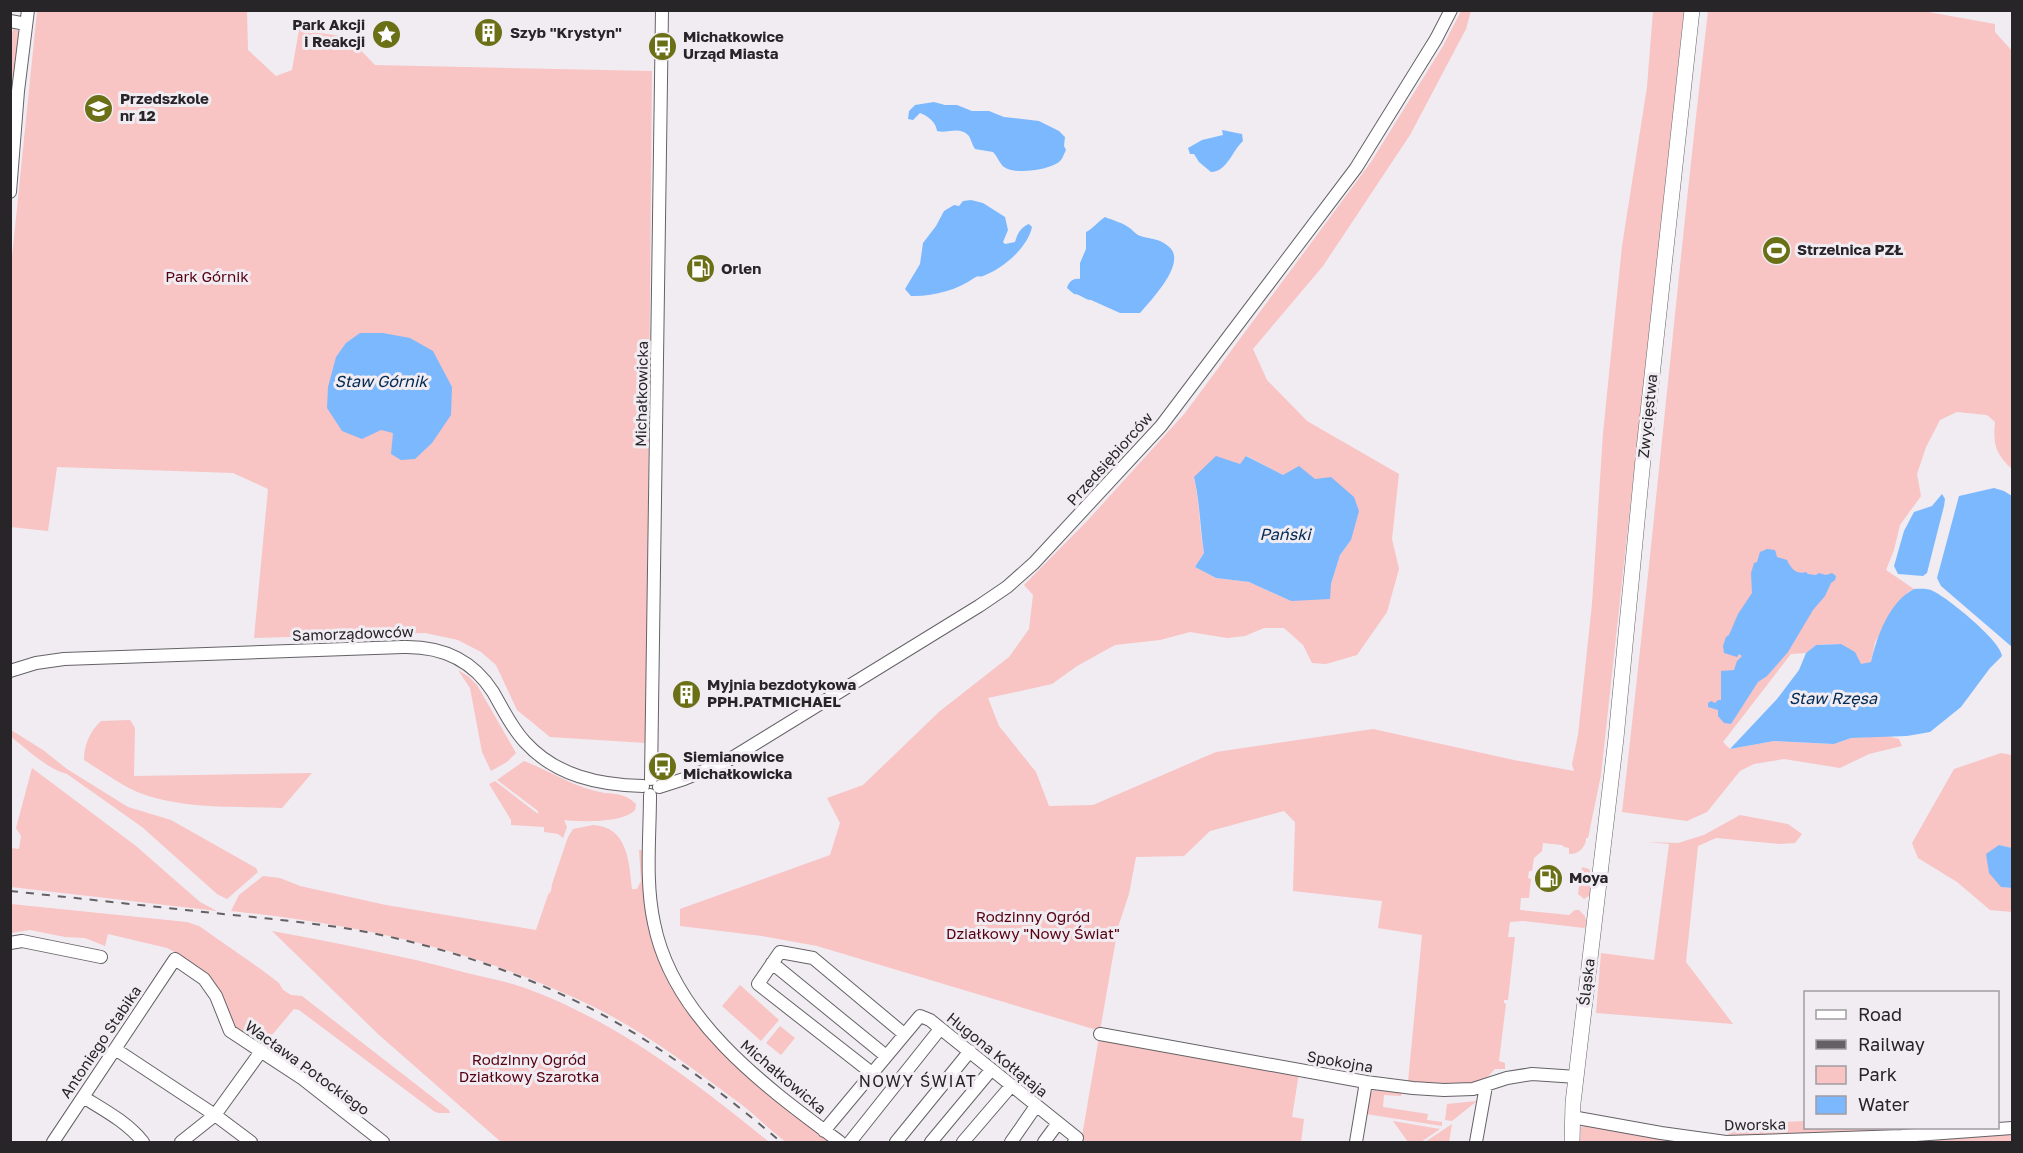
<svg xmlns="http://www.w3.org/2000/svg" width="2023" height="1153" font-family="'Golos Text',sans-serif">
<rect width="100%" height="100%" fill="#f0ecf2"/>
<path fill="#f8c4c4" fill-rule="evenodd" d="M37,11H247L248,50L276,76L292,70L299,30L348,37L375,65L652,71L646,743L550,737L517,710L496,665L481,652L458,640L425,633L254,638L268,489L233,473L57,467L48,531L11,527L10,277Z
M1461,11H1471L1466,29L1410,135L1323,266L1253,349L1267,380L1307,421L1399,474L1392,539L1399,569L1387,612L1357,655L1326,664L1312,663L1303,645L1284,628H1264L1245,636L1227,638L1190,632L1160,640L1115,645L1077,666L1052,684L988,698L999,726L1036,772L1049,806L1093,805L1216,752L1373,729L1514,760L1574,771L1572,764L1578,735L1592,604L1603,433L1622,246L1647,87L1653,11H1684L1601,775L1588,838H1586C1586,847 1578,855 1569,854V848L1564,847L1562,845L1543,843L1542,851L1534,858L1532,871H1529L1528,878L1531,879L1529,898H1521L1520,910L1569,915L1575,910H1579L1585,916L1587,925L1584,928L1523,921L1510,922L1508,937H1515L1508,1000H1504V1003L1506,1004L1499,1061L1505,1063V1069H1495C1492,1072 1488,1077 1485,1079C1467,1090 1428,1084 1408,1082L1422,935L1378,928L1382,901L1293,891L1295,822L1284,811L1210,831L1184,856L1136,857L1129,894L1118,927L1100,1031L817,946L762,936L680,926V909L830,855L840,823L827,798L863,785L940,711L1009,657L1029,629L1033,595L1024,585L1088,520L1185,413L1371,162L1443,46ZM1247,456L1283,475L1315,480L1351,540L1340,555L1331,584L1291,601L1249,582L1216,578L1195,567L1204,553C1199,528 1200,503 1194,478L1240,464Z
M1708,11H1923L1995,24V32L2012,51V469C1995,453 1993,444 1995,422L1987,415L1957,412L1940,420L1926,447L1917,474L1921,496L1900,525L1894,550L1886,570L1914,589L1908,592L1875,642L1871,662L1861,665L1841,644L1816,645L1806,653L1791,654L1723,742L1730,749L1774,741L1834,744L1851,738L1888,736L1899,739L1902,746L1869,754L1840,768L1784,759L1754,764L1740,771L1707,812L1687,821L1622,812C1653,545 1677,277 1708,11Z
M13,29L18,30L19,35L11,128L10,43Z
M458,670L469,677L477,685L516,753L507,762L491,771L482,752L470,688Z
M130,720L135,728L134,776L312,773L282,808C234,806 180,810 135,791C118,783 100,770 84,760C84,745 90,731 101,721Z
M11,730L43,750L67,769L128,807L171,820L256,868L258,872L227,899L217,894L142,827L67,774C47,769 27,749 11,737Z
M2001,753L2012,755V848L1999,845L2001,887L2012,888V912L1990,910L1957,882L1918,858L1912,843L1954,769Z
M524,761C552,772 575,788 605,793C617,794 626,794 636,804L635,810C623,823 581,822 564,820L567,827L563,838L558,834L544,832V827L511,825V820L489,784L495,781L538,814V811L497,780Z
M32,768L136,846L200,902L217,911L11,887V848L19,849L21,836L16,828Z
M1740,815L1788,824L1802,834L1795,843L1780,844L1716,838L1698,846L1686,962L1733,1024L1596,1013L1601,953L1654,960L1669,844L1647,842L1678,843L1704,835Z
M593,825C628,827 629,862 632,889H637L641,881L639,850H642L645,884L654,941L741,1070L792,1115L832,1142C822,1142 794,1145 787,1142C783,1141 779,1136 776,1134C762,1123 749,1109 734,1099C689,1066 645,1032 594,1007C475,949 361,925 231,911L239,895L263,876L280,878L300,886L386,905L536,930L548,895L551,891L552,884L568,837L573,829Z
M1582,867L1589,869L1592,876L1590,895L1584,899L1578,894Z
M11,904L187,922L199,926L262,970L279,983L283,990L291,995L302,996L449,1110L450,1113H439L435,1112L299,1010L294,1009L261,1048L234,1027L217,991L173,951L167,948L108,934L105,946L85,938L65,937L30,930L11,933Z
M272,931C336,943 400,955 463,972C483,977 505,981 525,988C616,1021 694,1081 769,1142H501L378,1034Z
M740,985L779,1020L761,1041L722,1006Z
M780,1026L795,1038L781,1055L766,1043Z
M1099,1037L1299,1073L1292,1117L1304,1119L1301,1142H1081Z
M1375,1089L1402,1093L1401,1096L1384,1095L1383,1107L1428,1114L1427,1120L1442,1122V1126L1366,1114L1370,1093Z
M1477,1101L1452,1121L1445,1120L1447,1104Z
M1393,1121L1440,1129L1421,1142H1408Z
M1805,1121L1806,1128H1951L1851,1135H1729L1723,1125Z
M1452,1124L1449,1142H1425Z
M1589,1125L1694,1142H1580L1581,1127Z
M2012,1132V1142H1898L1899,1140Z"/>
<path fill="#7cb8fe" d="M934,102L945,105H957L972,111H989L1004,117L1039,121L1059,131L1065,137L1064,146L1066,150C1064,154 1062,160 1059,162C1049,170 1015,175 1004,167C1000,164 997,156 993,152L975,149C972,145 971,138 968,135C959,126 947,134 937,131C936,122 928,116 920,113L913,120L908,119L909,111L915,105Z
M1222,130L1242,134L1243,141C1232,151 1227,172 1211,172L1199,162L1194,154H1190L1188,148L1202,140L1223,135Z
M971,200L983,203L1005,217L1008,230L1003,242L1005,244L1015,242C1017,234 1021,227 1029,224L1032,227C1028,247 1003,269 983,276C977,278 980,274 974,278C958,290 931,297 911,296L905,289L920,264L923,243L936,226L944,211L954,205L959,206L963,201Z
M1105,217C1112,220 1124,223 1131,229C1133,231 1135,233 1138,235C1149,240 1158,237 1168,246C1189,261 1151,300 1140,313H1120L1091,300C1084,300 1081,294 1074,294L1067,288C1069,281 1074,278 1080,279V263L1086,249V232C1094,228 1097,222 1105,217Z
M360,333H383L410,338L433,351L452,387L451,415L432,443L415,459L401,460L391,454L393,433L381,430L362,439L342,431L327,408L328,387L336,357L346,343Z
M1216,456L1240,464L1246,456L1283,475L1299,466L1315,479L1331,477L1354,497L1359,511L1351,540L1340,555L1331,584L1330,599L1291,601L1249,582L1216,578L1195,567L1204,553C1200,528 1200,503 1194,477Z
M1994,488L2004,491L2012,496V647L1941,586L1937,578L1959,496Z
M1942,494L1945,499L1944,506L1927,573L1923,576L1898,574L1894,566L1904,531L1914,512L1932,506Z
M1767,549L1775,550L1777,557L1787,560C1791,569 1797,575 1806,572L1808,574L1816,575L1819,573L1826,575L1832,573L1836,576L1835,580L1831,583L1825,596L1813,610L1788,652L1767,676L1758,682L1731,724L1724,723L1718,716V710L1708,707V703L1711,701L1715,703L1718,700H1721V671L1734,670L1737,661L1742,656L1739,654L1737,657L1724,653L1723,646L1726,637L1729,635L1738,614L1752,593L1751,573L1754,563L1757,562L1760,552Z
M1914,589C1920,589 1927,588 1933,591C1948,598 2001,641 2002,656L1990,668L1961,707L1930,732L1907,736L1851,738L1834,744L1774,741L1730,749L1777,699L1799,670L1806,653L1816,645L1841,644L1855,652L1861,664L1871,662C1877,636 1889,602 1914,589Z
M1999,845L2012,848V888L2001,887L1989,873L1986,854Z"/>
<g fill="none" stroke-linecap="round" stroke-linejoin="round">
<defs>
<path id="minor" d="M10,21L26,24
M10,192L18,91L28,10
M10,671L36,663L64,659L403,647C441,646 472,659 493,692C503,709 511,727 525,742C556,776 599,785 643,786
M651,779L662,10
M659,787L684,779L727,761L979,606L1007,587L1034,563L1161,426L1356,168L1436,39L1451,10
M650,795C650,837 645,882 654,923C673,1020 766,1087 840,1142
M10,943L22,941L101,957
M772,963L886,1056
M1100,1034L1366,1082L1413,1088L1444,1090L1473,1089L1507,1078L1532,1074L1577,1077
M115,1049L215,1115L251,1142
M873,1074L758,984L780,952L813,958L904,1034
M83,1097C104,1110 127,1122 143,1142
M1572,1117L1661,1133L1726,1142L1902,1136L2012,1128
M824,1131L920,1016L930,1020L1077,1138L1074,1142
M53,1142L175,959L204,979L216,996L230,1031L303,1079L383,1142
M181,1142L215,1115L262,1050
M850,1142L940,1029
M896,1142L970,1051
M931,1142L991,1070
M963,1142L1011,1086
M1011,1142L1036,1106
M1044,1142L1058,1123
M1356,1142L1366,1082
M1476,1142L1486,1086"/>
<path id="major" d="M1572,1142L1573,1103L1616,738L1644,449L1692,10"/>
</defs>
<use href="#minor" stroke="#656267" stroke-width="14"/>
<use href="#major" stroke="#656267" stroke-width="16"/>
<use href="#minor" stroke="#fff" stroke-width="12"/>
<use href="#major" stroke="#fff" stroke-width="15"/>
<path stroke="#646164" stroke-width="2" stroke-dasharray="8 8" stroke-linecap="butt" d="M10,891C75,898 140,905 204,912C251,917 297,921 344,928C435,943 532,975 612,1020C673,1055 728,1097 781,1142"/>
</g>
<defs>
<symbol id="building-disc" viewBox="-11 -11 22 22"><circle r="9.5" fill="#6b7017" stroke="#f0ecf2"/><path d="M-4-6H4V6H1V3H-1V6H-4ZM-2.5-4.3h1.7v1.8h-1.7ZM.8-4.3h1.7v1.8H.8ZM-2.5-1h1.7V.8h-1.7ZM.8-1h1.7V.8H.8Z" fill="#fff"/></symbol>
<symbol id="sight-disc" viewBox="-11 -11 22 22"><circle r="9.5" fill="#6b7017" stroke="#f0ecf2"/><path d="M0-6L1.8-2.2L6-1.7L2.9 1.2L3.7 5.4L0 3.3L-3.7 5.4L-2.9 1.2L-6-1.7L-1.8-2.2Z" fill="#fff"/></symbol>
<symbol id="bus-disc" viewBox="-11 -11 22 22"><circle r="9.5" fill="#6b7017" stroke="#f0ecf2"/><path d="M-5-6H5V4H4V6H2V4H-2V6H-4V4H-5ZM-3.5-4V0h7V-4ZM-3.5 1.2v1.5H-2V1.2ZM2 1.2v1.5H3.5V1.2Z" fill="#fff"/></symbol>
<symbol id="school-disc" viewBox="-11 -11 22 22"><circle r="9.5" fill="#6b7017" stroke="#f0ecf2"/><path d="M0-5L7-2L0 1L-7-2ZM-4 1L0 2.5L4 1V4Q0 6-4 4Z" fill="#fff"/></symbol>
<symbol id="stadium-disc" viewBox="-11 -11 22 22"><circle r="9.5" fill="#6b7017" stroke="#f0ecf2"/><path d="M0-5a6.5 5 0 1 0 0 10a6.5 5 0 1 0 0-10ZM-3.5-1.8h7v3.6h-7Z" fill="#fff"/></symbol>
<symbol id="fuel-disc" viewBox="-11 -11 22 22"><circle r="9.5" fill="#6b7017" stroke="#f0ecf2"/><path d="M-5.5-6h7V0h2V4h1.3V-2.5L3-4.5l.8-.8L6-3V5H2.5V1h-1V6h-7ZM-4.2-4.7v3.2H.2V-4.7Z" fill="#fff"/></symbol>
</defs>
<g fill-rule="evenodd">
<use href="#building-disc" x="472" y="16" width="33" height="33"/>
<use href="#sight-disc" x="370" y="18" width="33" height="33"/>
<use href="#bus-disc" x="646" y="30" width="33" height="33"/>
<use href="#school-disc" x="82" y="92" width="33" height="33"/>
<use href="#stadium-disc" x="1760" y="234" width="33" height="33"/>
<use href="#fuel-disc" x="684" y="252" width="33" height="33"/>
<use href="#building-disc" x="670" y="678" width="33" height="33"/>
<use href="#bus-disc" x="646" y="750" width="33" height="33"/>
<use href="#fuel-disc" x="1532" y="862" width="33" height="33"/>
</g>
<g text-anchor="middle" stroke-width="6" stroke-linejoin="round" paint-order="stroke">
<g font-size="15" font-weight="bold" fill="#272527" stroke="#f0ecf2" text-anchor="start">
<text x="365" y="30" text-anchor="end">Park Akcji<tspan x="365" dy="17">i Reakcji</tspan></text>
<text x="510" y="38">Szyb "Krystyn"</text>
<text x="683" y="42">Michałkowice<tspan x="683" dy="17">Urząd Miasta</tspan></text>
<text x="120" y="104">Przedszkole<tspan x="120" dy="17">nr 12</tspan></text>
<text x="1797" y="255">Strzelnica PZŁ</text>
<text x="721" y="274">Orlen</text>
<text x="707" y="690">Myjnia bezdotykowa<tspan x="707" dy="17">PPH.PATMICHAEL</tspan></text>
<text x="683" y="762">Siemianowice<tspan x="683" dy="17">Michałkowicka</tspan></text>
<text x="1569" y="883">Moya</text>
</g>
<g font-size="15" fill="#570011" stroke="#f0ecf2">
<text x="207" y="282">Park Górnik</text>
<text x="1033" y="922">Rodzinny Ogród<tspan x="1033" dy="17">Działkowy "Nowy Świat"</tspan></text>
<text x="529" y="1065">Rodzinny Ogród<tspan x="529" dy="17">Działkowy Szarotka</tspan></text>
</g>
<g font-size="15" fill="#272527" stroke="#f0ecf2">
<text transform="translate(642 394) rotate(-89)" y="5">Michałkowicka</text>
<text transform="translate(1648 416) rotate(-84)" y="5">Zwycięstwa</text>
<text transform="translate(1110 459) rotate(-48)" y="5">Przedsiębiorców</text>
<text transform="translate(353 634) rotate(-2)" y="5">Samorządowców</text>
<text transform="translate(1587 982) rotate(-83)" y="5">Śląska</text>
<text transform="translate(101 1042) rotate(-56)" y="5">Antoniego Stabika</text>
<text transform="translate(997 1055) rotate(39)" y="5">Hugona Kołłątaja</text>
<text transform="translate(1340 1062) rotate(10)" y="5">Spokojna</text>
<text transform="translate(307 1068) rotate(36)" y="5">Wacława Potockiego</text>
<text transform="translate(783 1077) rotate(40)" y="5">Michałkowicka</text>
<text transform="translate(1755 1125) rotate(-1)" y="5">Dworska</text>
</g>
<g font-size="16" font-style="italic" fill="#002953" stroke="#f0ecf2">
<text x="381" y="387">Staw Górnik</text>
<text x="1285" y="540">Pański</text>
<text x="1833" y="704">Staw Rzęsa</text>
</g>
<g font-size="16" letter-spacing="1.5" fill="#272527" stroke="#f0ecf2">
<text x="918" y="1087">NOWY ŚWIAT</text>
</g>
</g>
<rect width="2023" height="1153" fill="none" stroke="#272527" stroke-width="24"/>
<rect x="1804" y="991" width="195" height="138" fill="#f0ecf2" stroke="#a09ca1" stroke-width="1.5"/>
<rect x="1816" y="1010" width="30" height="9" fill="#ffffff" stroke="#a09ca1" stroke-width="1.5"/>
<text x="1858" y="1021" font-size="18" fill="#272527">Road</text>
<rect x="1816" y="1040" width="30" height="9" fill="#646164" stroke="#a09ca1" stroke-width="1.5"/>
<text x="1858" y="1051" font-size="18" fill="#272527">Railway</text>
<rect x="1816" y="1066" width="30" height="18" fill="#f8c4c4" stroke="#a09ca1" stroke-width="1.5"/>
<text x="1858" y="1081" font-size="18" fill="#272527">Park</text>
<rect x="1816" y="1096" width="30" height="18" fill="#7cb8fe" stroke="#a09ca1" stroke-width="1.5"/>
<text x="1858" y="1111" font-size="18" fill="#272527">Water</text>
</svg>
